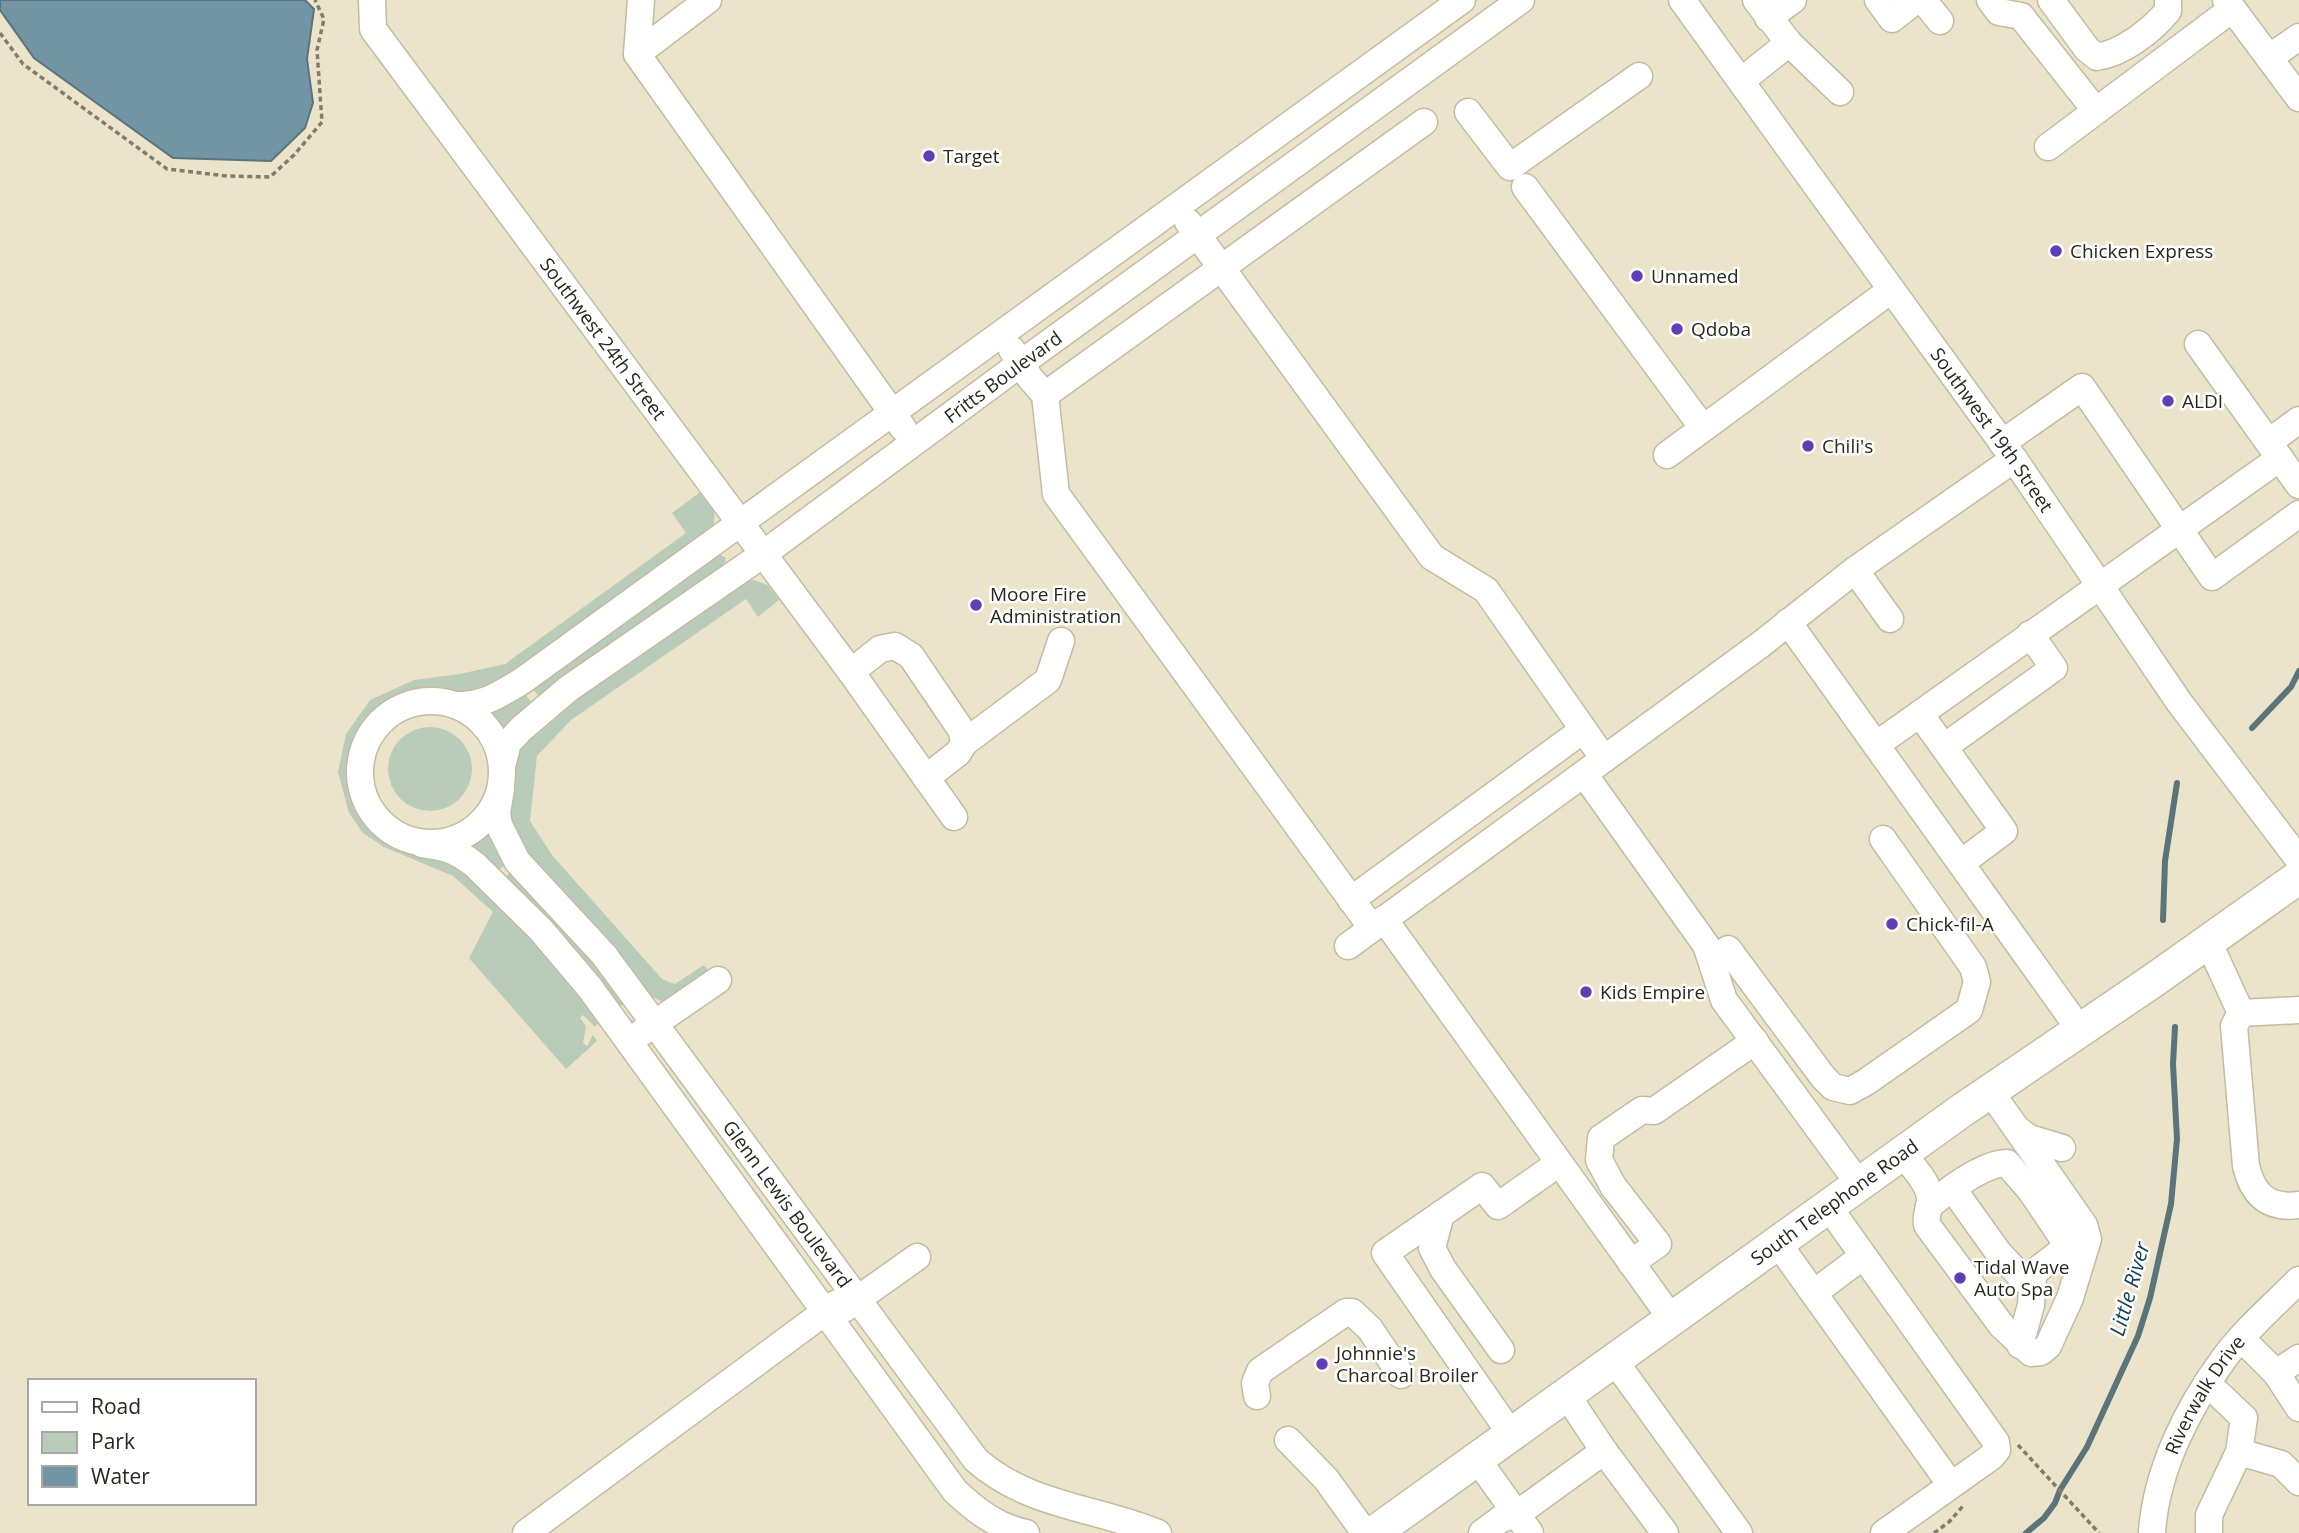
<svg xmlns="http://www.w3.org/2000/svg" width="2299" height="1533" font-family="'Open Sans',sans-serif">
<rect width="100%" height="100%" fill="#ece4ca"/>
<path fill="#b9ccba" d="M703,490C712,506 718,512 712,530L512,677L466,694L440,690L413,692L391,701L370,717L355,737L351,759L352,784L363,812L382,832L398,842L446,854L548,951L600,1020L595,1027L583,1015L580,1018L586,1026L583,1043L587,1046L593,1035L597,1041L566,1069L469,958L493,912L453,876L384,847L363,833L349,813L338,772L346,734L370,700L414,680L460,674L505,664L686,533L672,513Z
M719,554L726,558L724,565L541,699L531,687Z
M754,580L768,585L779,600L758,617L746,599L571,720L537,756L530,821L552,855L662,979L675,984L704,965L711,974L673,998L661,1001L650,996L523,848C500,807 504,771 530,732L741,581Z
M524,692L533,705L507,726L501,727L491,718L492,712Z
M388 769a42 42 0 1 1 84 0a42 42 0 1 1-84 0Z
M482,829L486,830L509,861L497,872L472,844V841Z
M514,868L626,1002L624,1005H617L584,960L505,878Z"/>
<path fill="#7195a5" stroke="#5b747c" stroke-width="2" d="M0,0H305L314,9L307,59L313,103L305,128L271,161L173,158L34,58L0,10Z"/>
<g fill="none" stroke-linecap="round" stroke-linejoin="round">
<path stroke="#5b747c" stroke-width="6" d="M2252,728L2291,687L2299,671
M2163,920L2165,861L2177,783
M2026,1533L2044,1518L2055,1503L2060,1490L2087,1447L2138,1336L2150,1298L2171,1204L2177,1139L2173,1064L2175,1027"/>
<defs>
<g id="minor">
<path id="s1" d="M372,0L373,29L851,672L954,817"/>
<path d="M708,0L637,54L903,428"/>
<path id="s2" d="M1682,0L2014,459L2179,702L2299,860"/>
<path d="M1878,0L1892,19L1916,0"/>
<path d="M1923,0L1940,21"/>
<path d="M1990,0L1999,12L2021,16L2096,111"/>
<path d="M2051,0L2087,49L2097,57C2123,53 2151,31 2168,11V0"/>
<path d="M2226,0L2299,98"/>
<path d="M1768,18L1793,0"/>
<path d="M1789,43L1840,92"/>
<path d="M637,54L641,0"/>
<path d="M2269,58L2299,37"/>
<path d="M1741,81L1789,43L1756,0"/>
<path d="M1468,112L1510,167L1639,76"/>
<path d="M2048,147L2232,9"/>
<path d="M1525,187L1703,428"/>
<path d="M1188,222L1432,557L1486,590L1604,759"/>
<path d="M2198,344L2299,485"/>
<path d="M1012,350L1030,378L1045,395L1056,494L1372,928"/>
<path d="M1045,395L1424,122"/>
<path d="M2269,442L2299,420"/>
<path d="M2002,443L2082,387L2212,577L2299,514"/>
<path d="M1667,455L1891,290"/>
<path d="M1855,570L1890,619"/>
<path d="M1788,622L2080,1030"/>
<path d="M851,672L880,649L895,646L911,656L962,731L964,743L958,753L926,778"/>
<circle cx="431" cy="772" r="71"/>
<path d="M456,705C483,706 499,695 522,681L1462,0"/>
<path d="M1920,714L2004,831L1961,863"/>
<path d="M964,743L1048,680L1061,641"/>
<path d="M1876,745L2280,458"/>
<path d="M1944,747L2054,668L2030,634"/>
<path id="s3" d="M502,766L508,743L521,729L568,689L762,555L1020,364L1521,0"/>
<path d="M1584,774L1706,945L1724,1000L1859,1184"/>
<path id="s4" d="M501,789L497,813L499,825L517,861L604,955L976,1460C1030,1507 1095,1507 1158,1533"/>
<path d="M422,844C446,847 456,850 475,865L541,930L590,988L955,1491C975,1510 997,1527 1026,1533"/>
<path d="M1351,900L1583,730"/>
<path d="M1384,919L1671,1318"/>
<path d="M2208,941L2241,1013"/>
<path d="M1348,946L1760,645L1855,570L2014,459"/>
<path d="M1728,949L1823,1077L1833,1087L1850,1091L1866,1082L1969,1010L1977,982L1973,967L1883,839"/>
<path d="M2299,1010L2241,1013L2234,1026L2246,1166C2253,1195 2268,1209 2299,1205"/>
<path d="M641,1033L718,980"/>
<path d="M2017,1129L2029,1138L2062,1148"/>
<path d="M1902,1153C1911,1165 1928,1181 1930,1197C1931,1207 1925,1212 1927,1225L2002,1326L2031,1353L2041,1352L2048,1346L2070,1298L2088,1239L2084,1225L1990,1091"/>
<path d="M1828,1206L1996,1442L1997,1450L1991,1457L1884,1533"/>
<path d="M1929,1206C1947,1191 1984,1163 2007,1163L2031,1191L2064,1240L2062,1251L2024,1280L1998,1252L1953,1189"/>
<path d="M1441,1214L1432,1248L1443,1269L1501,1350"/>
<path d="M1777,1242L1951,1485"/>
<path d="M1631,1263L1658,1244L1613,1186L1599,1160L1601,1138L1642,1110L1654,1111L1755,1041"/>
<path d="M1814,1293L1863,1256"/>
<path d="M844,1309L917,1257"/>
<path d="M2241,1338L2276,1373L2299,1408"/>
<path d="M2020,1345L2031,1305L2033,1275"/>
<path d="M1614,1360L1739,1533"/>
<path d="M2276,1373L2299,1358"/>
<path d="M2207,1383L2244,1418L2239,1452L2209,1515V1533"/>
<path d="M1566,1394L1604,1451L1665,1533"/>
<path d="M1257,1396L1255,1383L1260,1371L1346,1312H1352L1370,1329L1401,1375"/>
<path d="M1511,1434L1385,1253L1482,1186L1498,1206L1559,1163"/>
<path d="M1288,1440L1326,1479L1365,1533"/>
<path d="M2239,1452L2281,1464L2299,1482"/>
<path d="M1477,1459L1530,1533"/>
<path d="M526,1533L837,1303"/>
<path d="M1482,1533L1501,1519L1517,1514L1604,1451"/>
<path id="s5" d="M2152,1533C2156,1470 2188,1407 2225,1357C2246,1329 2274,1305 2299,1280"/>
</g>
<g id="major">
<path id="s6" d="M1374,1533L1961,1111L2154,980L2299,877"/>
</g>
</defs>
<use href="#minor" stroke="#c3bba2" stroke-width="29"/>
<use href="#major" stroke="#c3bba2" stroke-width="36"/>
<path stroke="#817c6b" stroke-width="3.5" stroke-dasharray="5 3.5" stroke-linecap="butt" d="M0,33L23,64L167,169L227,176L270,177L294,155L322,122L317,50L324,19L315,0
M2018,1445L2099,1533
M1934,1533L1949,1522L1963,1506"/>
<use href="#minor" stroke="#fff" stroke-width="26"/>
<use href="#major" stroke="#fff" stroke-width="33"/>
</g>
<g fill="#613db5" stroke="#fff" stroke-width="2.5">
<circle cx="929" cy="156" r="7"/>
<circle cx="2056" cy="251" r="7"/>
<circle cx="1637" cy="276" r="7"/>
<circle cx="1677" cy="329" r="7"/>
<circle cx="2168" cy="401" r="7"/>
<circle cx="1808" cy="446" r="7"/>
<circle cx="976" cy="605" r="7"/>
<circle cx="1892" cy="924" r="7"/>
<circle cx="1586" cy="992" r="7"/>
<circle cx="1960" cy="1278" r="7"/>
<circle cx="1322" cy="1364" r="7"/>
</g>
<g text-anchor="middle" stroke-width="5" stroke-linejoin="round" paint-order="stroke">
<g font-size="19" fill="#29261d" stroke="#fff" text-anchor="start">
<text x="943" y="163">Target</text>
<text x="2070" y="258">Chicken Express</text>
<text x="1651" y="283">Unnamed</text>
<text x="1691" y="336">Qdoba</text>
<text x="2182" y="408">ALDI</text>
<text x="1822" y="453">Chili's</text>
<text x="990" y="601">Moore Fire<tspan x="990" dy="22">Administration</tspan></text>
<text x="1906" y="931">Chick-fil-A</text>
<text x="1600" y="999">Kids Empire</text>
<text x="1974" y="1274">Tidal Wave<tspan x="1974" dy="22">Auto Spa</tspan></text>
<text x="1336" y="1360">Johnnie's<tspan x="1336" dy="22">Charcoal Broiler</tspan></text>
</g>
<g font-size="19" fill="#29261d" stroke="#fff">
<text dy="7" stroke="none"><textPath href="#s1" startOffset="415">Southwest 24th Street</textPath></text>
<text dy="7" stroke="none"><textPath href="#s3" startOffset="640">Fritts Boulevard</textPath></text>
<text dy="7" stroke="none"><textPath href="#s2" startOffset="530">Southwest 19th Street</textPath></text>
<text dy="7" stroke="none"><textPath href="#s6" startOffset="567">South Telephone Road</textPath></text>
<text dy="7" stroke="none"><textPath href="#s4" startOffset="514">Glenn Lewis Boulevard</textPath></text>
<text dy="7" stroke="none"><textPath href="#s5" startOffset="150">Riverwalk Drive</textPath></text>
</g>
<g font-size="21" font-style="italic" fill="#134558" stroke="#fff">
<text transform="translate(2130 1289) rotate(-74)" y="7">Little River</text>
</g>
</g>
<rect x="28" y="1379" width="228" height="126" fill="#ffffff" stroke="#a9a8a5" stroke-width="2"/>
<rect x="42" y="1402" width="35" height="10" fill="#ffffff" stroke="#a9a8a5" stroke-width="2"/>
<text x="91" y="1414" font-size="21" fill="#29261d">Road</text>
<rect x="42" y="1432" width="35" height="21" fill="#b9ccba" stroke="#a9a8a5" stroke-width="2"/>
<text x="91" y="1449" font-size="21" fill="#29261d">Park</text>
<rect x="42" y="1466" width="35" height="21" fill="#7195a5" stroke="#a9a8a5" stroke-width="2"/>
<text x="91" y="1484" font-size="21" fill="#29261d">Water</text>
</svg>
